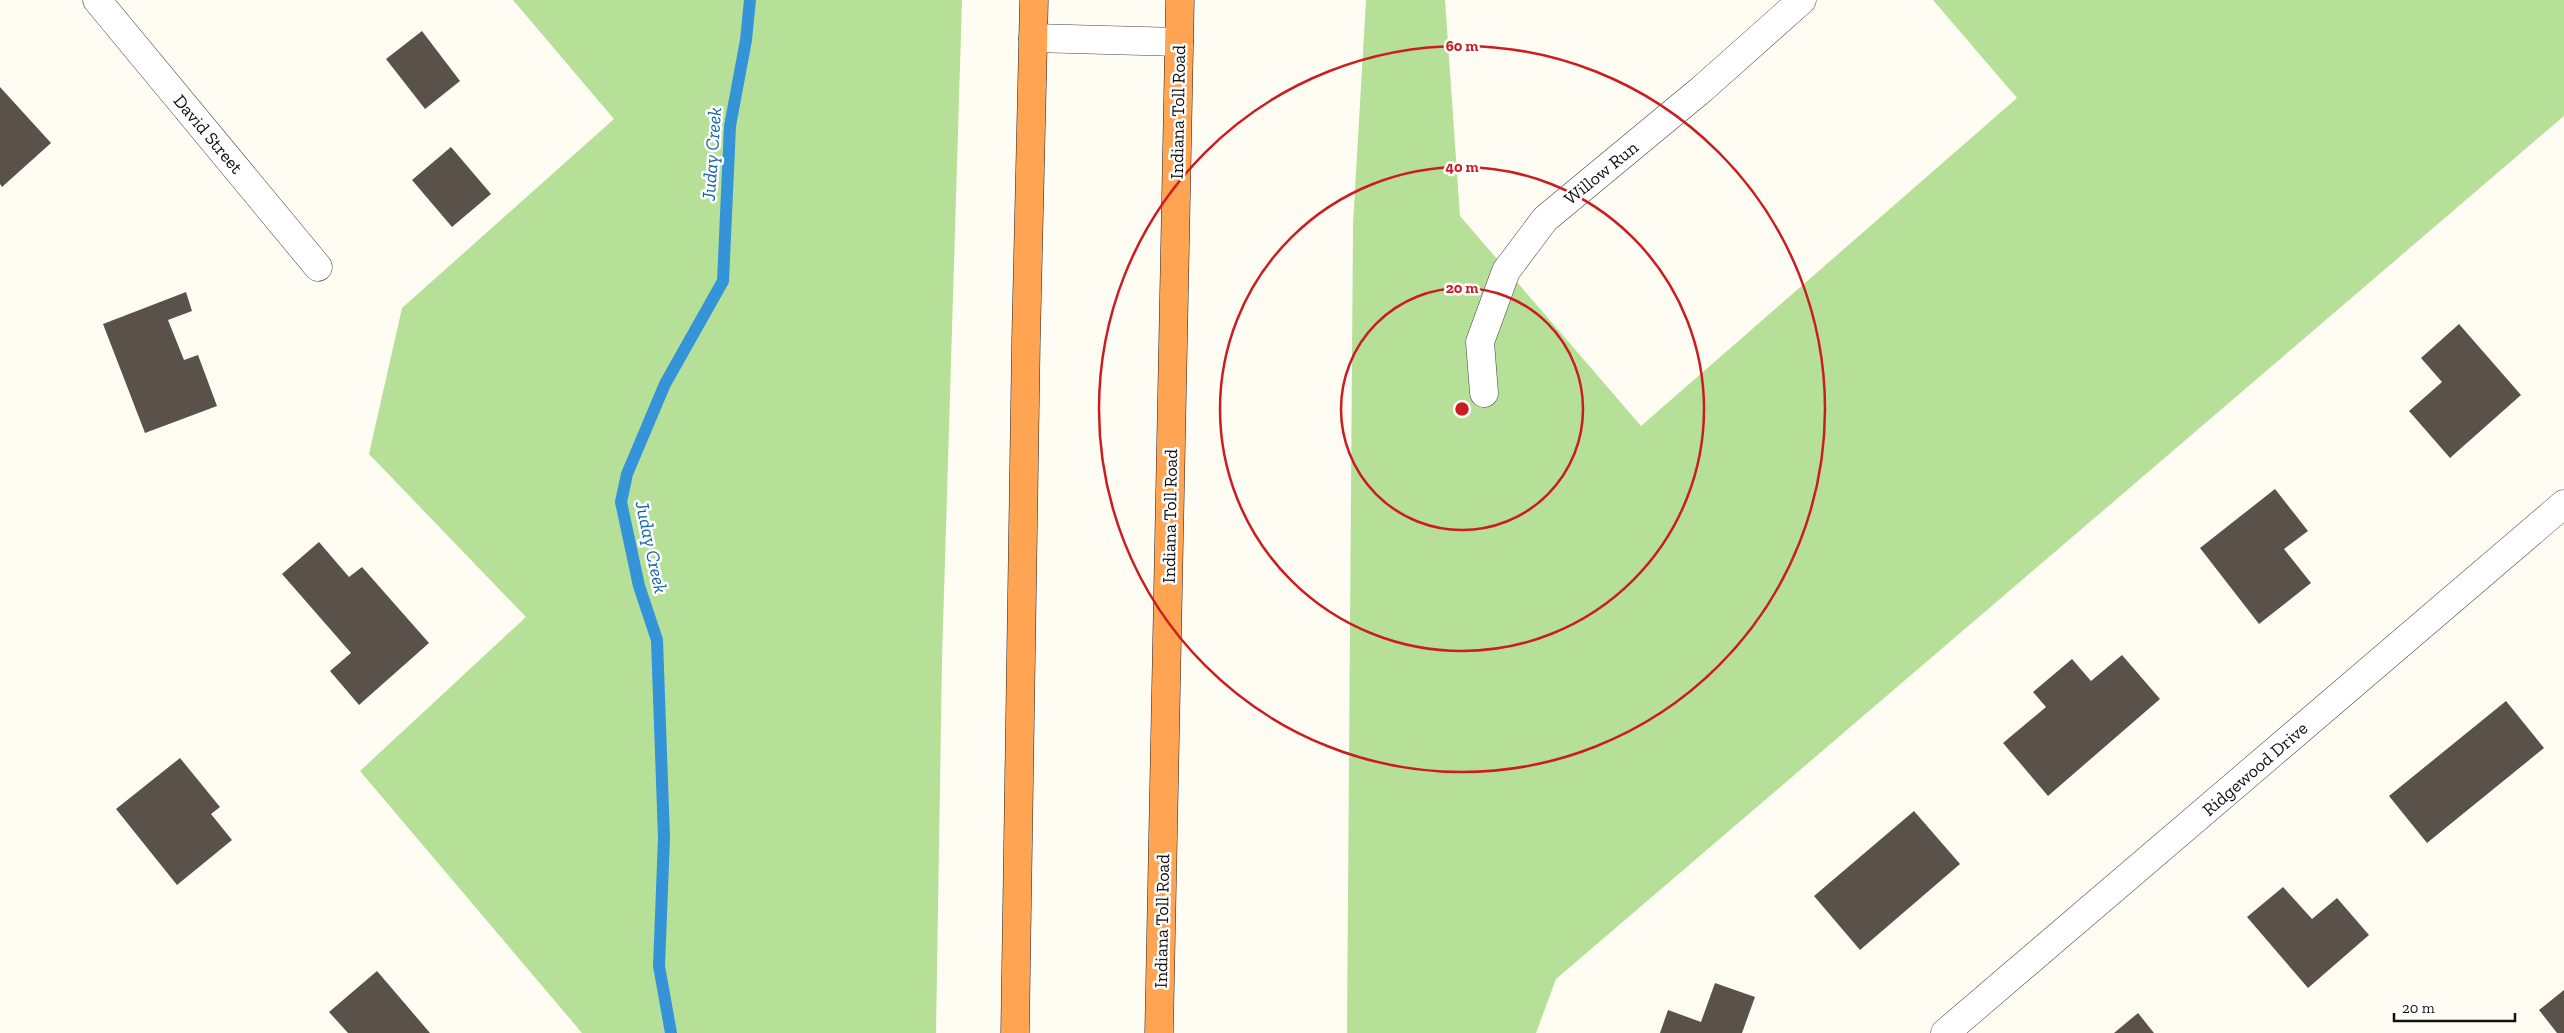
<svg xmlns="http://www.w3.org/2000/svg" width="2564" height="1033" font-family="'Zilla Slab',serif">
<rect width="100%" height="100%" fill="#fffdf3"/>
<path fill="#b6e097" d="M513,0H962L942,659L936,1033H582L360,771L526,617L369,454L402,308L614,119Z
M1366,0H1445L1460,216L1641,426L2017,98L1933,0H2564V116L1556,979L1536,1033H1347L1353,224Z"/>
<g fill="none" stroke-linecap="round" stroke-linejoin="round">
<path stroke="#3593d8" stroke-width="12" d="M671,1033L659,966L664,838L657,640L639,586L621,502L627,474L665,384L723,281L730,126L746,40L750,0"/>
</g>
<path fill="#5a514b" d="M422,31L460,81L425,109L386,59Z
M0,87L51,143L2,187L0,184Z
M451,147L491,194L452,227L412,180Z
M186,292L192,311L168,320L184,360L198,355L217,406L145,433L103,324Z
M2459,324L2521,395L2450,458L2409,411L2442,382L2421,358Z
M2275,489L2308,531L2284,549L2311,583L2259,624L2200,548Z
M319,542L349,577L362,567L429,643L359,705L330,671L351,653L282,574Z
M2122,655L2160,699L2048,796L2003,743L2046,707L2033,692L2072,659L2091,681Z
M2506,701L2544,748L2427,843L2389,796Z
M180,758L220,807L211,814L232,840L177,885L116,809Z
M1914,811L1960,864L1860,950L1814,896Z
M2283,887L2312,919L2337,898L2369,935L2308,988L2247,917Z
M377,971L430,1033H348L329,1012Z
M1715,983L1755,997L1742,1033H1660L1668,1010L1701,1022Z
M2564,990V1033H2557L2539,1010Z
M2138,1013L2154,1033H2114Z"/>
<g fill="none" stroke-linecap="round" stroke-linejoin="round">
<defs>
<path id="minor" d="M97,0L318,267
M1033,38L1179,42
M1484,393L1480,342L1506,271L1545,219L1702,89L1802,0
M1945,1033L2564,504"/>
<path id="highway" d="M1015,1033L1026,340L1034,0
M1159,1033L1180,0"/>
</defs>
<use href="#minor" stroke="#434343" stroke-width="29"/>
<use href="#highway" stroke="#212121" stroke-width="29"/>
<use href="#minor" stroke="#fff" stroke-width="28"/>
<use href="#highway" stroke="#fea452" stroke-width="28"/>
</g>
<g fill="none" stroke="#cc1c21" stroke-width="2.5">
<circle cx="1462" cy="409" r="121"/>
<circle cx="1462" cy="409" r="242"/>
<circle cx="1462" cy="409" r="363"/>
</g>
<g text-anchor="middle" stroke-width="5" stroke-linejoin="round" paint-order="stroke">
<g font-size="18" fill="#101010" stroke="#fff">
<text transform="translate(1178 112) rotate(-89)" y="6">Indiana Toll Road</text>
<text transform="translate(208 134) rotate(50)" y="6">David Street</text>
<text transform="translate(1601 173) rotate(-39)" y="6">Willow Run</text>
<text transform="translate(1170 516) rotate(-89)" y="6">Indiana Toll Road</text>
<text transform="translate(2255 769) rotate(-41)" y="6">Ridgewood Drive</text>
<text transform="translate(1162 921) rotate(-89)" y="6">Indiana Toll Road</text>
</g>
<g font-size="19" font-style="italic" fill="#0e64ad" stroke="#fff">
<text transform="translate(711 154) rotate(-86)" y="7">Juday Creek</text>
<text transform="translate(652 547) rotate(78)" y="7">Juday Creek</text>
</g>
</g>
<circle cx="1462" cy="409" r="8" fill="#cc1c21" stroke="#fff" stroke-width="2.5"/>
<g font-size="15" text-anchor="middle" font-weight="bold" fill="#cc1c21" stroke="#fff" stroke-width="5" stroke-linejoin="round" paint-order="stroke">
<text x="1462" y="51">60 m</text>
<text x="1462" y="172">40 m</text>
<text x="1462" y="293">20 m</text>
</g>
<path d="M2394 1013v8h121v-8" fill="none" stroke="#101010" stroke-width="2.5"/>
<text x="2402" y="1013" font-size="15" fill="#101010" stroke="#ffffff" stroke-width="4" paint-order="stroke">20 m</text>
</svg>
